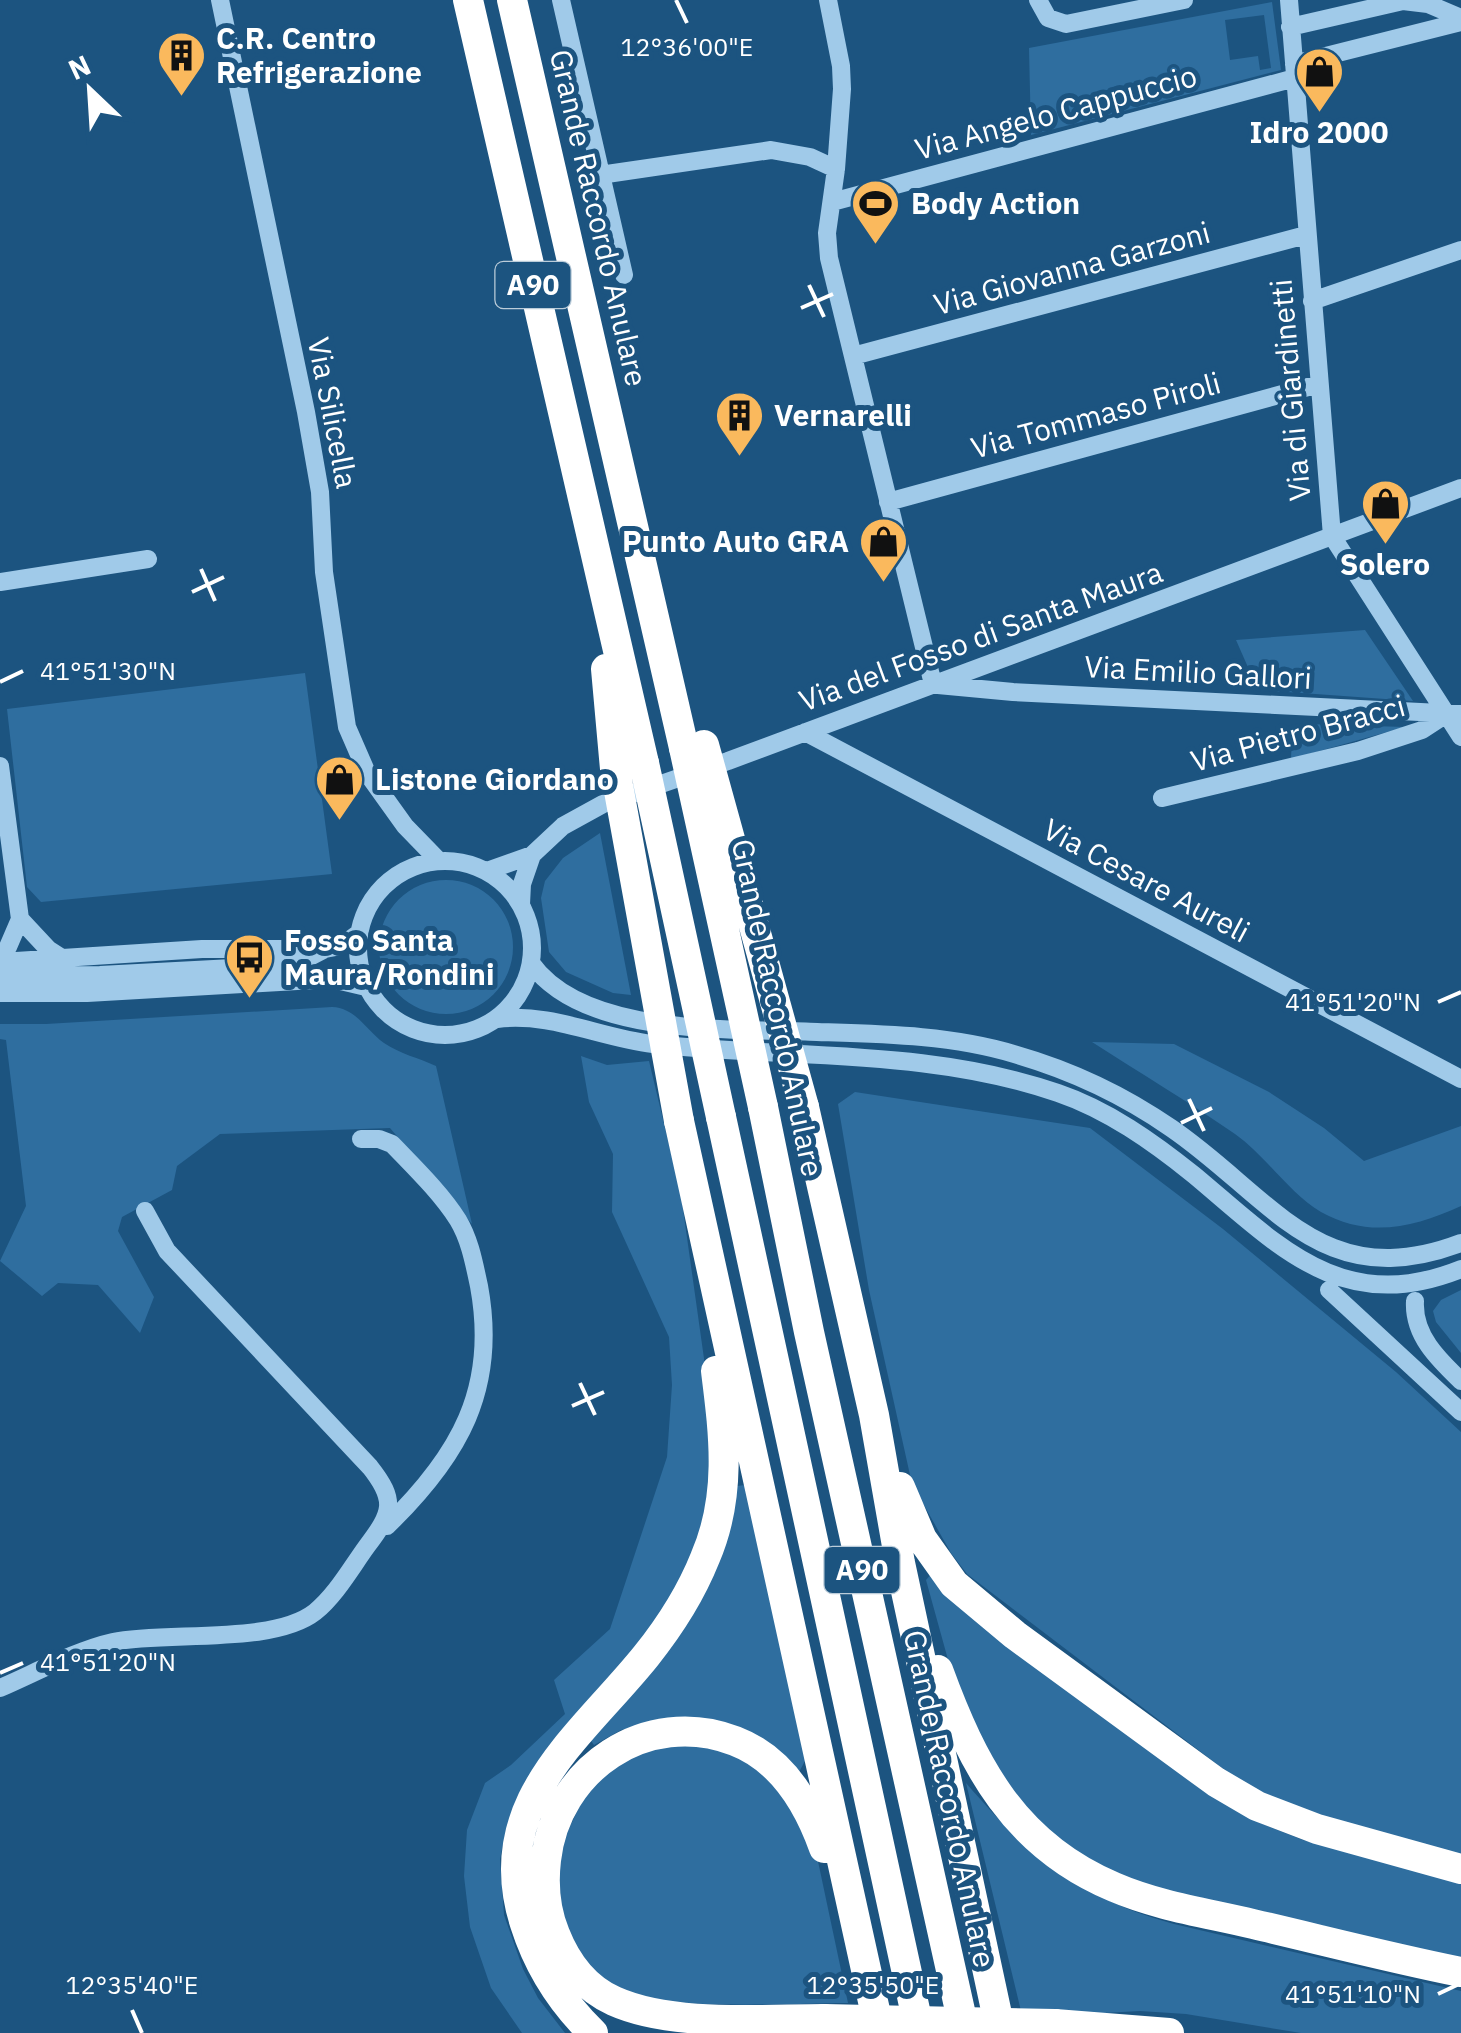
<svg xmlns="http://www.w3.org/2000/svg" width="1461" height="2033" font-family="'IBM Plex Sans',sans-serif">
<rect width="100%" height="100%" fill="#1c5480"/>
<path fill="#2f6e9f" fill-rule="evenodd" d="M1272,2L1281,70L1031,135L1029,48ZM1264,15L1271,68L1260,70L1258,56L1230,60L1225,20Z
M1365,630L1413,701L1258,690L1236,640Z
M305,673L332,874L41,902L27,887L7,709Z
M1305,724L1405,727L1291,759L1292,735H1304Z
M600,833L631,995L613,993L566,972L549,952L541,898L545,881L563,858Z
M379 947a67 67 0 1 1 134 0a67 67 0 1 1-134 0Z
M332,1007C356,1008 366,1030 384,1043C400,1054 419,1058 436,1066L472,1224L390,1128L220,1134L177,1166L172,1190L122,1217L118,1231L154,1297L140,1333L98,1285L58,1283L42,1296L0,1261L26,1206L6,1040L0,1039V1024H46Z
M1092,1042L1174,1044L1269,1092L1324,1128L1364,1161L1461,1126V1206C1415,1227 1369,1239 1321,1212C1289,1193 1266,1156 1235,1134C1189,1102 1140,1073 1092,1042Z
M581,1056L607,1065L649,1061L681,1195L709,1394L714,1468L696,1547L672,1603L525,1781L506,1829L500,1859L504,1915L523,1969L538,1998L565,2033H522L491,1988L470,1927L464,1876L467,1830L485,1783L511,1765L565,1714L554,1680L610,1629L667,1457L672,1385L669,1337L612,1212L613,1154L589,1102Z
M855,1092L1090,1128L1223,1229L1396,1372L1461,1432V1861L1359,1834L1243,1784L967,1574L951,1553L912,1484L869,1290L838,1104Z
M1461,1290V1353L1436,1322L1433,1311L1441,1300Z
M745,1485L806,1759L799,1772L649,1723L621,1730L594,1745L588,1737L737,1486Z
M933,1572L1212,1793L1260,1823L1303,1840L1461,1882V1958L1134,1884L1067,1848L1006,1790L955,1685L926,1580Z
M675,1739L757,1761L812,1833L848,2003C798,2003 649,2012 611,1988C600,1981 584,1966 577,1956C566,1941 556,1888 550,1868L597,1770Z
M966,1783C1029,1856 1079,1898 1174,1924L1461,1991V2033H1301L1186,2014L1140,2011L1086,2014L1021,2011Z"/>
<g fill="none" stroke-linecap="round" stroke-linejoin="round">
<path stroke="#a0cae9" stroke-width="18" d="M220,0L306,412L320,492L324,572L347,727L367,773L405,826L439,861
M561,0L624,275
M828,0L841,66L842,89L836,169L827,233L829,258L933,684
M1038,0L1048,18L1066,24L1184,0
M1289,0L1332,536L1461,737
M1290,27L1403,1L1428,4L1461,18
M1294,64L1461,22
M600,175L771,150L810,157L836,169
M832,202L1295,78
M1312,301L1461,250
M853,356L1306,235
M888,502L1319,384
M0,582L148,559
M938,685L1013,692L1461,714
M805,732L1461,1079
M0,766L20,919L48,949L62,958
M1162,798L1358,751L1422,730L1445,715
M358 948a87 87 0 1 1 174 0a87 87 0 1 1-174 0Z
M487,871L532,855
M521,904L522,884L532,855L563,826L603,804L728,761L1461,488
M0,956L8,947L20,919
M0,962L202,949H325L341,946L359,933
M531,963C584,1038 735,1028 817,1032C882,1034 951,1035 1014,1054C1070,1070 1122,1094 1171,1128C1272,1197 1321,1296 1461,1243
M0,976L100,975L273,966L300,962L325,949
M0,993H87L332,979L366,987
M497,1019C551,1012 600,1038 653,1044C788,1059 928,1048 1058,1093C1108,1110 1153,1142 1194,1175C1278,1245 1341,1317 1461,1269
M361,1139H379L392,1144C414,1167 441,1193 458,1220C470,1240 474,1263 479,1286C498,1389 459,1456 387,1526
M1329,1290L1461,1412
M1415,1301C1413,1335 1438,1359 1461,1381
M0,1688C35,1673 77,1650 113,1642C167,1631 273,1645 315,1612C336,1595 351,1568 367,1546C392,1513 397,1501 370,1467L167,1251L145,1211"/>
<path stroke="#fff" stroke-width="30" d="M468,0L644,763
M512,0L684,748
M606,669L615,769
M763,1107L809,1332L965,2033
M804,1107L874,1415L900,1563L1001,2033
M721,1117L920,2033
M679,1121L880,2033
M900,1487L922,1539L954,1584L1015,1635L1216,1782L1257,1806L1317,1829L1461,1869
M938,1670C973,1766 1014,1845 1114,1887C1158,1906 1207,1913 1253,1924C1322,1940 1391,1958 1461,1972
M824,1848C808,1803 782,1759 735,1741C646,1707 556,1769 546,1860C543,1886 545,1910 555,1934C566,1962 585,1988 614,2001C672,2027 761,2019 824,2019
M1055,2024L1169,2033
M593,2033C562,2003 538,1965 525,1924C486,1803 580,1738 646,1656C670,1626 691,1593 705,1558C732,1496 724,1435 716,1371"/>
<path stroke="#fff" stroke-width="30" d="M704,745L804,1107
M684,748L763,1107
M644,763L721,1117
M615,769L679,1121
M824,2019L1055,2024"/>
</g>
<path fill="none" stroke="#fff" stroke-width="4" d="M676,0L687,23M809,285L824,317M801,308L833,294M201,569L215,601M192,592L224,577M0,682L23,671M1438,1002L1461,992M1189,1099L1204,1131M1181,1123L1212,1108M580,1383L595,1415M572,1406L604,1392M0,1673L23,1663M1438,1994L1461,1983M132,2010L142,2033M873,2010L883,2033"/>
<defs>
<symbol id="building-pin" viewBox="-11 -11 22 30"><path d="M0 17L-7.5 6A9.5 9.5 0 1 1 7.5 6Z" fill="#fab95d" stroke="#1c5480"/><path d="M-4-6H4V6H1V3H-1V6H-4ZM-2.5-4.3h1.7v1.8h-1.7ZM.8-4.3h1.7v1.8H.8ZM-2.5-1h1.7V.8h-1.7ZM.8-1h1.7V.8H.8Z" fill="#111"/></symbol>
<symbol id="shop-pin" viewBox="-11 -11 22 30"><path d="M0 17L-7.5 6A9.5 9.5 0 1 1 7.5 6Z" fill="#fab95d" stroke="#1c5480"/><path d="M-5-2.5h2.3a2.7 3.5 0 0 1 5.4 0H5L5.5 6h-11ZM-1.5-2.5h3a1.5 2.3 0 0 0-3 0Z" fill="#111"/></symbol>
<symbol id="stadium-pin" viewBox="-11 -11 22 30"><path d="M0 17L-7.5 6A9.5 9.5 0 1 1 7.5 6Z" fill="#fab95d" stroke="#1c5480"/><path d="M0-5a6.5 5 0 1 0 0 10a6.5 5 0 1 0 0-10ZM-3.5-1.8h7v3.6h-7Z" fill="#111"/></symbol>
<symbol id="bus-pin" viewBox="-11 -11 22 30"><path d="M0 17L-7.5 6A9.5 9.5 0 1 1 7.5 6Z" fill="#fab95d" stroke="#1c5480"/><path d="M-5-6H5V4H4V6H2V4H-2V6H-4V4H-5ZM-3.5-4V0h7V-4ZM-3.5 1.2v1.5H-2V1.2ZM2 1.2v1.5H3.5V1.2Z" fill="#111"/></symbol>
</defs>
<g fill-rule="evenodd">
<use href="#building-pin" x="154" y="28" width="55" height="75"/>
<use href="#shop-pin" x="1292" y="44" width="55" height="75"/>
<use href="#stadium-pin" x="848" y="176" width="55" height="75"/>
<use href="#building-pin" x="712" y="388" width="55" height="75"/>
<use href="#shop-pin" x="1358" y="476" width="55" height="75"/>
<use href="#shop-pin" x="856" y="514" width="55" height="75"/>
<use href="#shop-pin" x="312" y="752" width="55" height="75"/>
<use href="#bus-pin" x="222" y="930" width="55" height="75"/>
</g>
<g text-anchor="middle" stroke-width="10" stroke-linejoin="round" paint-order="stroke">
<g fill="#1c5480" stroke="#bbccd9" stroke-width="2.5">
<rect x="495.5" y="262" width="75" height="46" rx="8"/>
<rect x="824.5" y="1547" width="75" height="46" rx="8"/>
</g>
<g font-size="28" font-weight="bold" fill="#fff">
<text x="533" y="295">A90</text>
<text x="862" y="1580">A90</text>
</g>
<g font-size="30" font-weight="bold" fill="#fff" stroke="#1c5480" text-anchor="start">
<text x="216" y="49">C.R. Centro<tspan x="216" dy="34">Refrigerazione</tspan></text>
<text x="1319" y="143" text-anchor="middle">Idro 2000</text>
<text x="911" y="214">Body Action</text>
<text x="774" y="426">Vernarelli</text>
<text x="849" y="552" text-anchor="end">Punto Auto GRA</text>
<text x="1385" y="575" text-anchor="middle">Solero</text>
<text x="375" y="790">Listone Giordano</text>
<text x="284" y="951">Fosso Santa<tspan x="284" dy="34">Maura/Rondini</tspan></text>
</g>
<g font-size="30" fill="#fff" stroke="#1c5480">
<text transform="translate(1056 113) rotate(-15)" y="10">Via Angelo Cappuccio</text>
<text transform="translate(598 218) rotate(77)" y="10">Grande Raccordo Anulare</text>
<text transform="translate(1072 269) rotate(-15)" y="10">Via Giovanna Garzoni</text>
<text transform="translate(1291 390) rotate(-95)" y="10">Via di Giardinetti</text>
<text transform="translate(332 413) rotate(79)" y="10">Via Silicella</text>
<text transform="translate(1096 416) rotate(-15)" y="10">Via Tommaso Piroli</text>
<text transform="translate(981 637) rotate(-20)" y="10">Via del Fosso di Santa Maura</text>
<text transform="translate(1198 673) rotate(3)" y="10">Via Emilio Gallori</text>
<text transform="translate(1298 734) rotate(-15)" y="10">Via Pietro Bracci</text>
<text transform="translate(1146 881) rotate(28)" y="10">Via Cesare Aureli</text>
<text transform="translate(777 1008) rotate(78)" y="10">Grande Raccordo Anulare</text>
<text transform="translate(949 1799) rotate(78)" y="10">Grande Raccordo Anulare</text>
</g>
</g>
<g font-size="25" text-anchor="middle" fill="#fff" stroke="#1c5480" stroke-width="10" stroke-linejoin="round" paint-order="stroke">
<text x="687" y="56">12°36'00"E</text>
<text x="108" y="680">41°51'30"N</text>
<text x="1353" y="1011">41°51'20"N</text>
<text x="108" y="1671">41°51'20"N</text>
<text x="132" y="1994">12°35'40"E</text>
<text x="873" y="1994">12°35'50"E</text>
<text x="1353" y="2003">41°51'10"N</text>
</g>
<g transform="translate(90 90) rotate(335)" stroke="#1c5480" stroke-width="8" paint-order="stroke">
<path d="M0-8L18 38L0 25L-18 38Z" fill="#ffffff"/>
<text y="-15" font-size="28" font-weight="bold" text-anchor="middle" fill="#ffffff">N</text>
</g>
</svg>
